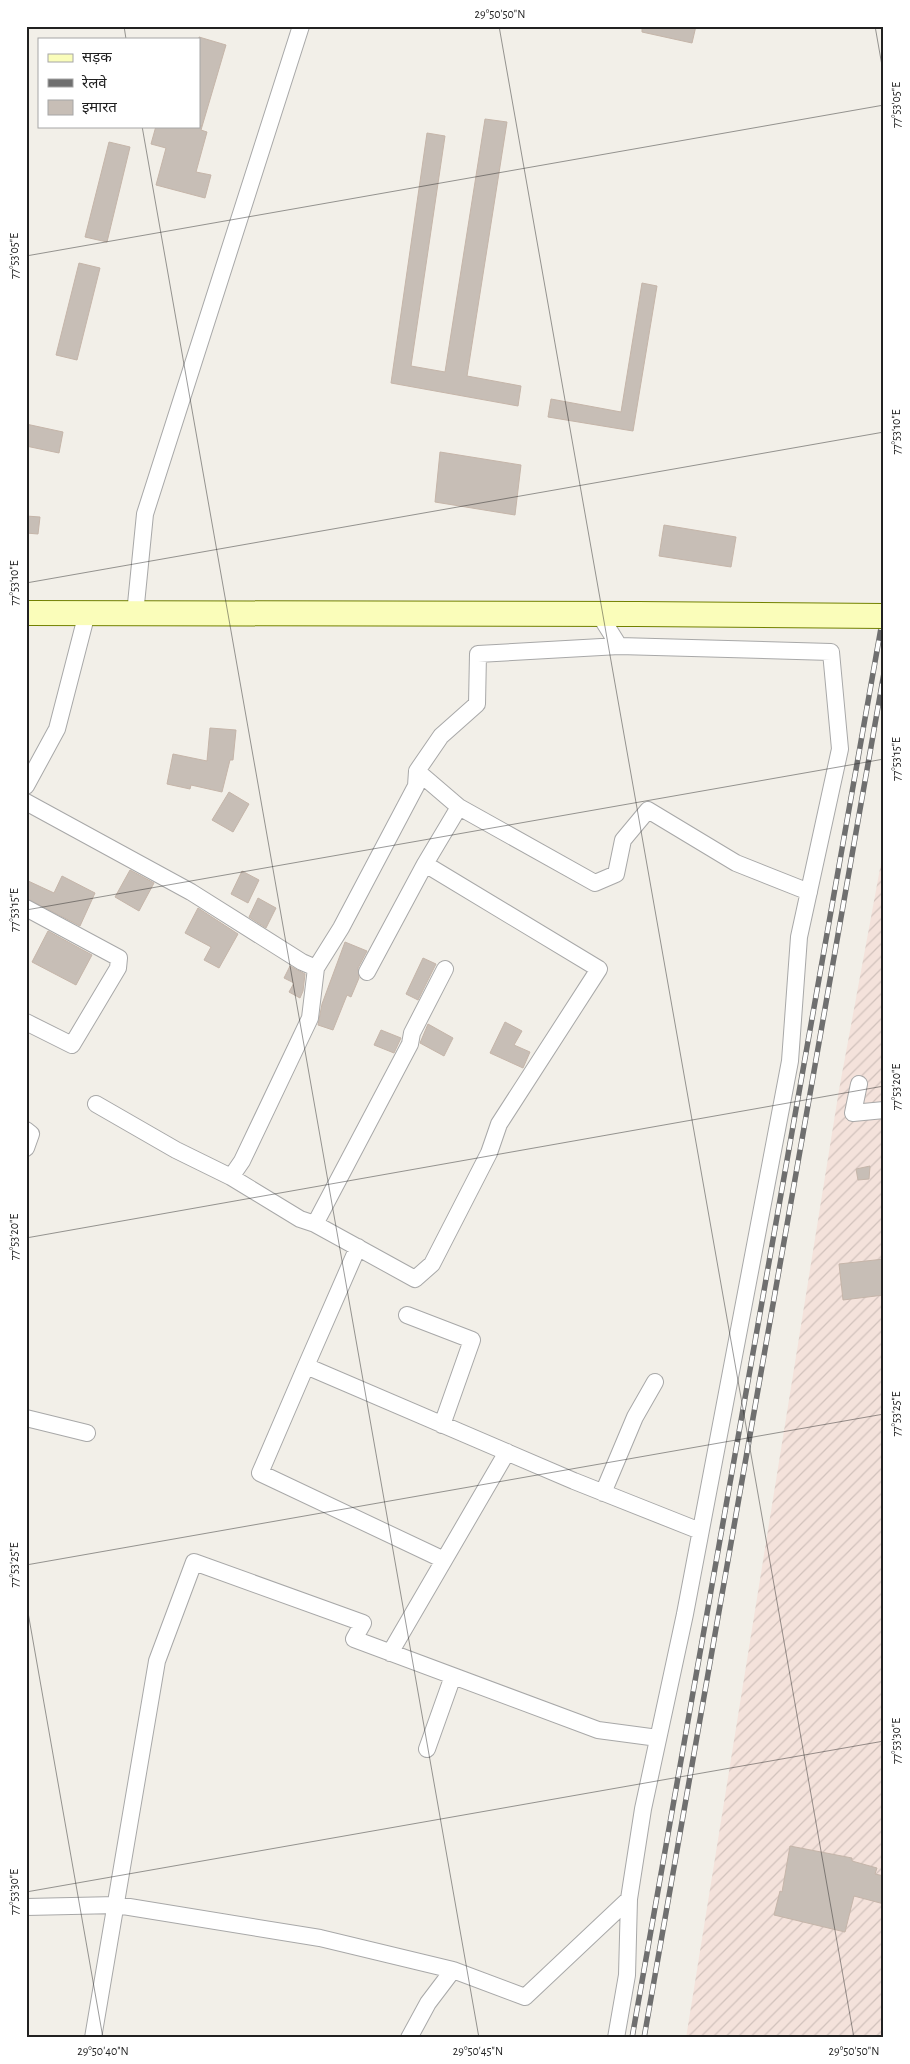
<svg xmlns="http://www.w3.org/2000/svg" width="910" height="2064" font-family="'Alegreya Sans','Noto Sans Devanagari',sans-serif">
<defs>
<pattern id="military-furrows" width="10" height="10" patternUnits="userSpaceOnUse" patternTransform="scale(1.25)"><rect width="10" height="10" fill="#f4e2db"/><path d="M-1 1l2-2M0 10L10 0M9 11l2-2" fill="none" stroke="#d1c2bc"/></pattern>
</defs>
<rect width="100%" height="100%" fill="#f2efe8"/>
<path fill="url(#military-furrows)" d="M884,847V2038H686L839,1090Z"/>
<path fill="#c7beb6" stroke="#c5b5a9" d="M642,26H696L692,43L642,32Z
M199,37L226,45L201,130L207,132L196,172L211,175L205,198L156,185L166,148L151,144L156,126H202H199Z
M485,119L507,122L467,376L521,386L518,406L391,383L427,133L445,136L411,366L445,372Z
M109,142L130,147L107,242L85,237Z
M79,263L100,268L77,360L56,355Z
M642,283L657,286L633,431L548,417L551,399L621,412Z
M26,424L63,432L59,453L26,446Z
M440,452L521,465L515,515L435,502Z
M26,516L40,517L38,534L26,533Z
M664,525L736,537L731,567L659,556Z
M210,728L236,730L233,760H230L222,792L191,785L190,789L167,784L173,754L207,761Z
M229,792L249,804L233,832L212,820Z
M130,870L154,883L139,911L115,897Z
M242,871L259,880L248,903L231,894Z
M62,876L95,893L80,926L26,898V880L54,893Z
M258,898L276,908L266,928L249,917Z
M198,908L238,934L219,968L204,960L211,947L185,933Z
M48,931L92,955L76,985L32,962Z
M345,942L367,951L358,968L359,978L351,997L347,995L333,1030L318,1025L322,1004Z
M423,958L436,964L418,1000L406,994Z
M290,966L305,974L303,991L300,998L289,992L294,983L284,978Z
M505,1022L522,1031L514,1045L530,1052L523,1068L490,1053Z
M428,1024L453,1038L444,1056L420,1043Z
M381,1030L401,1038L394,1053L374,1045Z
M870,1166L869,1179L858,1180L856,1169Z
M884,1259V1295L843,1300L839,1264Z
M790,1846L852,1858V1861L877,1868L875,1874L884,1876V1904L854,1896L845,1932L774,1915L780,1891L782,1892Z"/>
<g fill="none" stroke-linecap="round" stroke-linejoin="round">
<defs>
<path id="street" d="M135,614L145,514L301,26
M417,771L441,736L477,704L478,654L619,646
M26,786L57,729L87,613
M26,802L191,892L302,962L316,968
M26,908L119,958L118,968L72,1045L26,1022
M367,972L425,864L459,807
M859,1084L853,1113L884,1110
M96,1104L176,1150L231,1177L300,1219L315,1224L415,1279L432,1264L489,1153L499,1124L599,969L425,864
M26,1130L31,1134L26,1148
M231,1177L242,1161L310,1018L316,968L341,928L416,786L417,771L459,807L595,883L616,874L623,840L648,810L736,863L809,892
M315,1224L410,1044L412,1033L445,969
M358,1247L306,1366L574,1481L700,1531
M407,1315L472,1340L442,1425
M306,1366L260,1473L444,1560
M26,1418L87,1433
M603,1493L635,1417L655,1382
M390,1653L507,1452
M427,1749L453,1676
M26,1907L117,1905L320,1938L453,1970L525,1997L629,1899L643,1809L685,1614L790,1061L799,937L840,749L831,652L619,646L599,614
M93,2038L157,1661L194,1562L363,1623L354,1639L598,1730L658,1738
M409,2038L428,2003L453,1970
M616,2038L627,1975L629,1899"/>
<path id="secondary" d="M26,613L637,614"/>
</defs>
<use href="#street" stroke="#a8a8a8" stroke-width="18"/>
<use href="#secondary" stroke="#728100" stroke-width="26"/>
<use href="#street" stroke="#fff" stroke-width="16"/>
<use href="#secondary" stroke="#fafdba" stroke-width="24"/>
<defs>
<path id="rail" d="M632,2038L884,611
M644,2038L884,673"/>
</defs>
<use href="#rail" stroke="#6f6f6f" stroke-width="5.5"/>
<use href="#rail" stroke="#fff" stroke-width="4" stroke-dasharray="11" stroke-linecap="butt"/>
<defs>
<path id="secondary-bridge" d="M637,614L884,616"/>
</defs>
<use href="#secondary-bridge" stroke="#728100" stroke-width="26" stroke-linecap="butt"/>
<use href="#secondary-bridge" stroke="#fafdba" stroke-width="24"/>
</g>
<path fill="none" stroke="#212121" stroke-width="1" stroke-opacity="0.45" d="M124,26L126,39M499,26L854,2038M875,26L884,77M142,126L479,2038M26,256L884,105M26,583L884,432M26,910L884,759M26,1238L884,1086M26,1565L884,1414M26,1601L103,2038M26,1892L884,1741"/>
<rect width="910" height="2064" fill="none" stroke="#ffffff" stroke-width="55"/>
<rect x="38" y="38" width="162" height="90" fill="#ffffff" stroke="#a6a6a6"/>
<rect x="48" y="54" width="25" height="8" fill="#fafdba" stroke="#a6a6a6"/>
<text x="82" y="62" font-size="15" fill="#212121">सड़क</text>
<rect x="48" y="79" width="25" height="8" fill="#6f6f6f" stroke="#a6a6a6"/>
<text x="82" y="88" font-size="15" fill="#212121">रेलवे</text>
<rect x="48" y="100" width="25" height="15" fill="#c7beb6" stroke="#a6a6a6"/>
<text x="82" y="112" font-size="15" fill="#212121">इमारत</text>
<rect x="28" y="28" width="854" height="2008" fill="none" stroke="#212121" stroke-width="2"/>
<g font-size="12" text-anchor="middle" fill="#212121">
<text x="500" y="18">29°50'50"N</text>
<text transform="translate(896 105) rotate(-90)" y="4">77°53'05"E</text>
<text transform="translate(14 256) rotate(-90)" y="4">77°53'05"E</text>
<text transform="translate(896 432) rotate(-90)" y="4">77°53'10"E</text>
<text transform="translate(14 583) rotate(-90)" y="4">77°53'10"E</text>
<text transform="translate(896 759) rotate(-90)" y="4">77°53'15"E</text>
<text transform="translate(14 910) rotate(-90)" y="4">77°53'15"E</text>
<text transform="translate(896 1087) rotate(-90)" y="4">77°53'20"E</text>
<text transform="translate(14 1237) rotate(-90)" y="4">77°53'20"E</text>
<text transform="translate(896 1414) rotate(-90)" y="4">77°53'25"E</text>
<text transform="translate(14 1565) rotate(-90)" y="4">77°53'25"E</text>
<text transform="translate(896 1741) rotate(-90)" y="4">77°53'30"E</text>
<text transform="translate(14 1892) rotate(-90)" y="4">77°53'30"E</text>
<text x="103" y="2055">29°50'40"N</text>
<text x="478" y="2055">29°50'45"N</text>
<text x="854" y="2055">29°50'50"N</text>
</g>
</svg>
